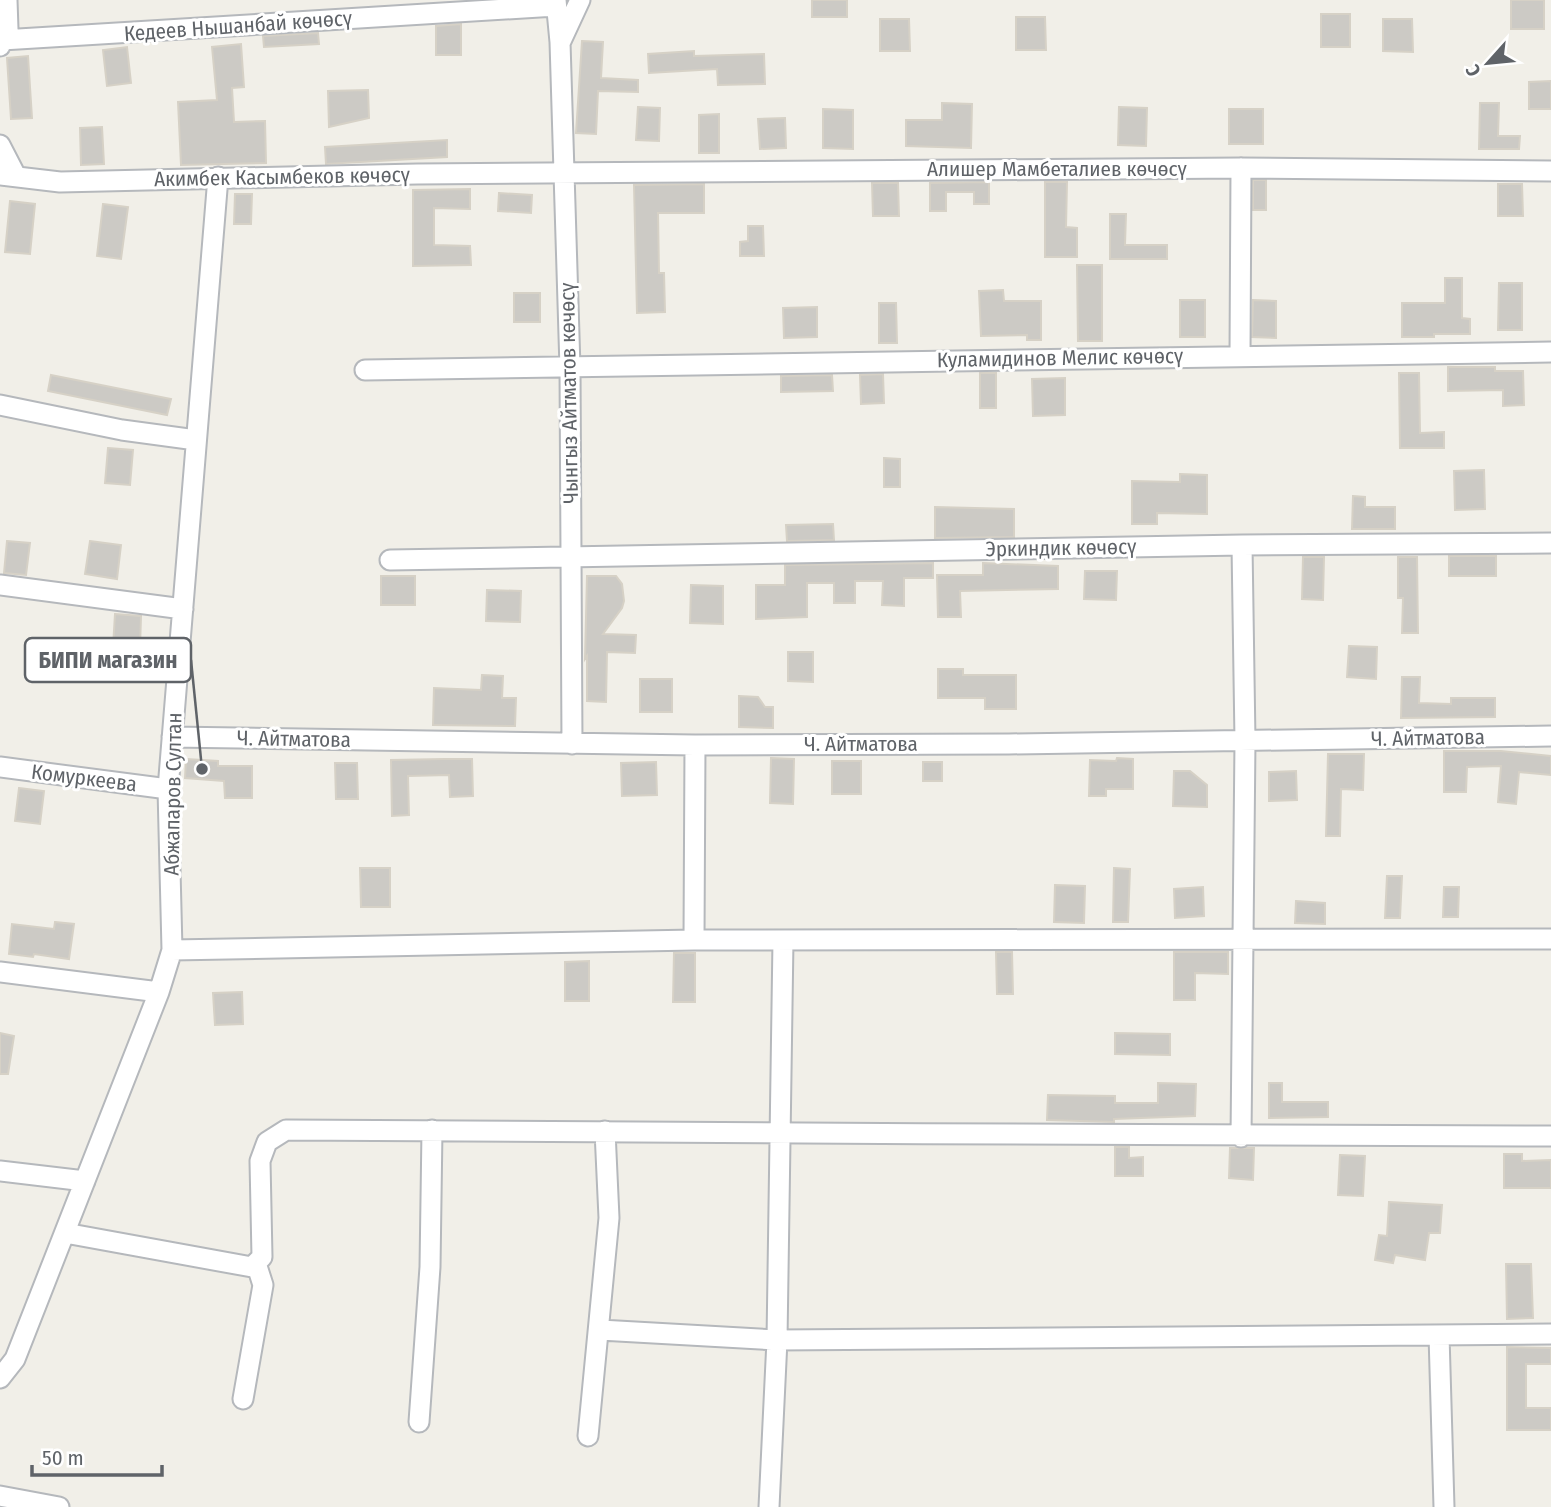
<svg xmlns="http://www.w3.org/2000/svg" width="1551" height="1507" font-family="'Fira Sans Condensed',sans-serif">
<rect width="100%" height="100%" fill="#f1efe8"/>
<path fill="#cccac5" stroke="#d6d1c6" stroke-width="2" d="M812,0H847V17H812Z
M1511,0H1544V29H1511Z
M1321,14H1350V47H1321Z
M1016,17H1045L1046,50H1016Z
M880,19H909L910,51H880Z
M1383,19H1412L1413,52L1383,51Z
M461,24V55H436V26Z
M318,33L319,44L264,47L263,36Z
M582,41L603,42L601,78L638,80V92L598,91L596,134L576,133Z
M241,44L244,87L232,88L234,122L265,121L266,163L181,165L178,102L217,100L212,47Z
M127,47L131,83L107,86L103,50Z
M694,51V56L764,54L765,84L718,85L717,69L649,73L648,54Z
M28,56L32,118L11,119L7,58Z
M1551,81V109H1529V82Z
M368,90L369,118L329,127L328,91Z
M942,103L972,104L971,148L906,146V120H942Z
M1480,103H1499L1498,136H1520L1519,149H1479Z
M638,107L660,108L659,141L636,140Z
M1119,107L1147,108L1146,146L1118,145Z
M823,109L853,110V149L823,148Z
M1229,109H1263V144H1229Z
M719,114V153H699V115Z
M785,118L786,148L760,149L758,119Z
M102,127L104,164L81,165L80,128Z
M447,140V157L326,164L325,147Z
M1253,180H1266V210H1253Z
M989,182V204H974V192H946V211H930V183Z
M1045,182H1067L1066,227L1077,228V257H1045Z
M872,183H898L899,216H873Z
M704,184V213H658L659,273H664L665,312L637,313L634,185Z
M1498,184H1522L1523,216H1498Z
M470,189V209L434,208V245L470,246L471,265L413,266V190Z
M499,193L532,195L531,213L498,211Z
M235,194H252L251,224H234Z
M10,201L35,204L30,254L5,252Z
M103,204L128,207L121,259L97,256Z
M1110,214H1126L1125,245H1167V259H1110Z
M748,226H763L764,256H740V242L748,241Z
M1077,265H1102V341H1078Z
M1445,278H1462V318L1470,319V334H1434V337H1402V303H1445Z
M1499,283H1522V330H1498Z
M1003,290L1004,301H1041V340H1027V335L981,336L979,291Z
M514,293H540V322H514Z
M1180,300H1205V337H1180Z
M1253,300L1276,301V338L1252,337Z
M879,303H896L897,343H879Z
M817,307V337L784,338L783,308Z
M1448,367H1495V371H1523L1524,405L1503,406V390L1448,391Z
M980,373H996V408H980Z
M1399,373H1419L1420,433L1444,432V448H1400Z
M883,374L884,403L861,404L860,375Z
M51,375L171,399L167,415L48,391Z
M832,375L833,391L781,392V376Z
M1065,378V415L1033,416L1032,379Z
M108,448L133,450L130,485L105,483Z
M884,458L900,459V487H884Z
M1484,470L1485,509L1455,510L1454,471Z
M1180,474L1207,475V514L1157,513V524H1132V481L1180,482Z
M1353,496L1365,497V507H1395V529H1352Z
M935,507L1014,509V537L935,538Z
M833,524L834,540L787,541L786,525Z
M7,541L30,543L26,575L4,573Z
M90,541L121,545L117,579L85,574Z
M1449,556H1496V576H1449Z
M1303,557H1324L1323,600L1302,599Z
M1398,557H1417L1418,633H1402L1403,598H1398Z
M933,563V578H904V606L882,605L883,581H855V603H834V583H807V617L756,619V585H785V565Z
M983,563L1058,566V589L960,591L961,617H938L937,575H983Z
M1085,571H1117L1116,600L1084,599Z
M381,576H415V605H381Z
M587,576H616L622,584L624,601L622,608L603,634L636,635L635,653L607,652L606,702L587,701V656L585,659Z
M691,585L723,586V624L690,623Z
M487,590L521,591L520,622L486,621Z
M115,614L141,616L140,648L113,647Z
M1349,646L1377,647L1376,679L1347,677Z
M788,652H813V682L788,681Z
M938,669H963V675H1016V709H985V698H938Z
M482,675L503,676L502,698H516L515,726L433,725L434,688L481,690Z
M1402,677H1420L1419,703L1451,704V698H1495V717L1401,718Z
M640,679H672V712H640Z
M739,696L758,697L765,707H773V728L739,727Z
M1444,751H1501L1551,756V775L1519,772L1516,804L1498,802L1501,766L1467,767L1466,792H1444Z
M1328,754H1364L1363,790L1341,789L1340,836H1326Z
M771,758L794,759L793,804L770,803Z
M1117,758L1133,759V789H1106V796H1089L1090,760L1116,761Z
M186,759L218,761V766H252V798H225L224,781L185,778Z
M444,759H472L473,796L450,797L449,775L408,776L409,815L392,816L391,760Z
M832,761H861V794H832Z
M656,762L657,795L622,796L621,763Z
M923,762H942V781H923Z
M335,763H357L358,799H336Z
M1174,771H1190L1207,785V807L1173,806Z
M1296,771L1297,800L1269,801V772Z
M19,788L44,791L40,824L15,821Z
M360,868H390V907H361Z
M1114,868L1130,869L1128,922H1113Z
M1387,876H1402L1400,918H1385Z
M1055,885L1085,886L1084,923L1054,922Z
M1203,887L1204,916L1175,918L1174,889Z
M1444,887H1459L1458,917H1443Z
M1296,901L1325,903V924L1295,923Z
M55,922L74,924L69,959L34,954L33,957L9,954L12,924L54,929Z
M996,952H1012L1013,994H997Z
M1174,952H1228V974L1195,973V1000H1174Z
M674,953H695V1002H673Z
M589,961V1001H565V962Z
M242,992L243,1024L215,1025L213,993Z
M0,1033L14,1036L8,1074H0Z
M1115,1033L1170,1034V1055L1115,1054Z
M1158,1083L1196,1084L1195,1116L1114,1119V1122L1047,1120L1048,1095L1115,1096V1103H1158Z
M1269,1083H1282V1102H1328V1117L1269,1118Z
M1115,1147H1129V1158L1143,1157V1176H1115Z
M1230,1148H1254L1253,1180L1229,1178Z
M1504,1154H1522V1161L1551,1160V1188H1504Z
M1340,1155L1365,1156L1363,1196L1338,1195Z
M1389,1202L1442,1205L1440,1233H1429L1425,1260L1395,1255L1393,1263L1375,1260L1379,1235L1387,1236Z
M1506,1264H1531L1533,1318L1507,1319Z
M1507,1347L1551,1348V1364H1526V1408H1551V1430H1507Z"/>
<g fill="none" stroke-linecap="round" stroke-linejoin="round">
<defs>
<path id="minor" d="M556,0L560,42L570,368L572,744
M2,40L556,6
M561,41L580,0
M0,46L8,29L7,0
M0,145L16,176
M0,175L60,182L417,174L1241,168L1551,171
M1240,355L1241,168
M365,370L1551,352
M0,405L122,430L196,440
M390,560L1242,545L1551,543
M0,585L183,609
M172,737L695,745L1009,744L1551,736
M0,767L168,789
M694,940L695,745
M172,950L694,940L1551,939
M0,972L159,992
M1241,1137L1245,741L1242,545
M0,1171L85,1181
M65,1233L252,1267L262,1257L260,1161L267,1142L286,1130C708,1131 1129,1137 1551,1136
M600,1330L777,1340L1551,1334
M1439,1335L1444,1507
M0,1378L15,1359L159,992L172,950L168,789L218,177
M243,1399L263,1285L256,1263
M419,1422L430,1267L432,1130
M588,1436L609,1218L605,1131
M0,1496L59,1507
M769,1507L777,1340L783,940"/>
</defs>
<use href="#minor" stroke="#b5b8bc" stroke-width="23"/>
<use href="#minor" stroke="#fff" stroke-width="19"/>
</g>
<g text-anchor="middle" stroke-width="6" stroke-linejoin="round" paint-order="stroke">
<g font-size="21" fill="#5f6368" stroke="#fff">
<text transform="translate(238 26) rotate(-4)" y="7">Кедеев Нышанбай көчөсү</text>
<text x="1057" y="176">Алишер Мамбеталиев көчөсү</text>
<text transform="translate(282 177) rotate(-1)" y="7">Акимбек Касымбеков көчөсү</text>
<text transform="translate(1060 358) rotate(-1)" y="7">Куламидинов Мелис көчөсү</text>
<text transform="translate(569 393) rotate(-91)" y="7">Чынгыз Айтматов көчөсү</text>
<text transform="translate(1061 548) rotate(-1)" y="7">Эркиндик көчөсү</text>
<text transform="translate(1428 738) rotate(-1)" y="7">Ч. Айтматова</text>
<text transform="translate(294 739) rotate(1)" y="7">Ч. Айтматова</text>
<text x="861" y="751">Ч. Айтматова</text>
<text transform="translate(84 778) rotate(7)" y="7">Комуркеева</text>
<text transform="translate(173 794) rotate(-89)" y="7">Абжапаров Султан</text>
</g>
</g>
<path fill="none" stroke="#5f6368" stroke-width="2.5" d="M202 769L191 660"/>
<circle fill="#5f6368" stroke="#fff" stroke-width="2.5" cx="202" cy="769" r="7"/>
<rect fill="#fff" stroke="#5f6368" stroke-width="2.5" x="25" y="638" width="166" height="44" rx="7"/>
<g font-size="23" text-anchor="middle" font-weight="bold" fill="#5f6368">
<text x="108" y="668">БИПИ магазин</text>
</g>
<g transform="translate(1488 63) rotate(243)" stroke="#ffffff" stroke-width="5" paint-order="stroke">
<path d="M0-5L12 26L0 18L-12 26Z" fill="#5f6368"/>
<text y="-10" font-size="19" font-weight="bold" text-anchor="middle" fill="#5f6368">С</text>
</g>
<path d="M32 1465v10h130v-10" fill="none" stroke="#5f6368" stroke-width="3.5"/>
<text x="42" y="1465" font-size="21" fill="#5f6368" stroke="#ffffff" stroke-width="5" paint-order="stroke">50 m</text>
</svg>
